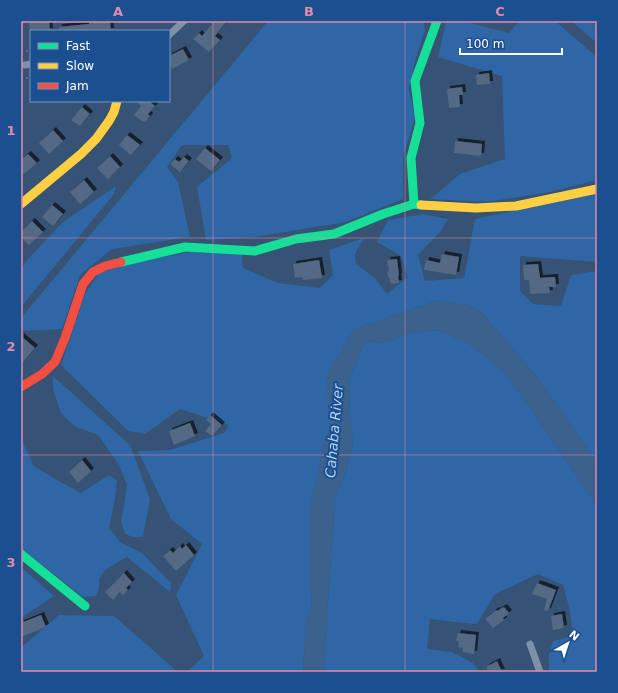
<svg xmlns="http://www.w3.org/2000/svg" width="618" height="693" font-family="'DejaVu Sans',sans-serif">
<defs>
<filter id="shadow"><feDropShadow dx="3" dy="-3" stdDeviation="0" flood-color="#0009"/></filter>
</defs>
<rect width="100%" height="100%" fill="#365274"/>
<path fill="#2f66a5" d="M268,21H424L425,30L415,61L409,89L415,117L403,158V199L346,222L254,237L206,240L197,187L232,158L228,145H182L167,167L178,182L190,237L112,249L80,275L62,329L21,331V318Z
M446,21H463L509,33L519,21H555L597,57V180L550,192L487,202L430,199L460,174L505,159L502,76L438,57Z
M571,21H591L597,26V43Z
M116,186L114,194L21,307V269L27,260L63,222Z
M597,193V262L520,256V291L533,304L561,306L571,275L597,271V462L536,376L480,311L468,305L436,301L354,329L347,341L341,352L335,360L329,403L330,428L323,446L317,480L310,505V580L312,604L306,626L303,672H187L204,656L176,595L202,544L171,519L138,451L169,450L224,433L229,425L180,409L145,434L128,431L61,365L85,294L99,273L130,263L191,252L242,254L243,268L278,283L320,288L333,275L329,250L364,238L355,254L356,264L376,279L387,294L408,277L401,256L377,242L388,220L423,214L448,219L441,231L418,255L425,281L464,278L475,219Z
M440,330L471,345L505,372L597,505V672H549V654L553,641L573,636L570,611L563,585L538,574L495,594L477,624L455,622L430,619L427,649L452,652L473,663L480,672H323L335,499L347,469L353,442L349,412L350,378L362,347L366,341L383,343L410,333Z
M53,376L130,445L150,499L143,537H133L125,534L121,521L124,506L127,485L119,465L98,435L74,426L61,413L53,389Z
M21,436L22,441L34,466L57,480L81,493L109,475L117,480L115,498L109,528L121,543L142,553L171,583L170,592L127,557L105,570L99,579V589L96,596L83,597L21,548Z
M21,567L54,596L21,618Z
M59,615L114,616L178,672H21V647H22Z"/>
<path fill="#3b618d" d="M436,301L468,305L480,311L536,376L597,462V505L505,372L471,345L440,330L410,333L383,343L366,341L362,347L350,378L349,412L353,442L347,469L335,499L323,672H303L306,626L312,604L310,580V505L317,480L323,446L330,428L326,375L335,360L341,352L347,341L354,329Z"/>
<path fill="#526984" filter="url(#shadow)" d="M49,21L50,31H30L29,23Z
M89,21H110L111,31H59V27L89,24Z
M208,21H227L215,36L220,40L209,52L193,39L199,33L202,36L212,24Z
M183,49L189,60L172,69L169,63V56Z
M489,73L490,84L477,85L476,75Z
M462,87L463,95H459L460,107L449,108L447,89Z
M135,101H149L155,106L148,114L150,116L145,122L143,121V122L134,115L141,106Z
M82,107L90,114L80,126L71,120Z
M53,130L63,141L49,154L39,143Z
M127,135L140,145L131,155L119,145Z
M455,141L482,144L481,156L454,153Z
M205,148L220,160L211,171L196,159Z
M28,154L37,163L24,174L21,171V160Z
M110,156L120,167L108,179L97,168Z
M184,157L189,161L180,172L170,164L175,159L179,162Z
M84,180L94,192L80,204L70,192Z
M52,205L63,214L53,226L42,217Z
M32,221L43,232L29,245L21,237V232Z
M442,254L459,257L456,275L424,270L426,260L440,263Z
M397,259L399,276H398L399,283L391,284L389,277H388L387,272L389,271L387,260Z
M319,260L322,278L303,280L302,277L295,278L293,264Z
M538,264L540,278L555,277L556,287H549L550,293L530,294L529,280H524L523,265Z
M21,336L35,348L21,364Z
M210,415L222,425L212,436L205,431L211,424L206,420Z
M190,423L195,436L174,445L169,431Z
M82,460L91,471L78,483L69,472Z
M186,545L194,555L176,571L163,556L170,550L173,553L180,546L182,549Z
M124,573L132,582L126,588L128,590L123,595L120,592L113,600L105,592Z
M537,583L556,590L548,611L544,610L547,599L532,594Z
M504,607L509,613L503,618L504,620L493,628L485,619L496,610L497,611Z
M562,614L564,628L553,630L551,616Z
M41,615L46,627L21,637V623Z
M458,633L476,635L474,654L463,652V648L458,647L459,642L456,641Z
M497,661L502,672H489L486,667Z"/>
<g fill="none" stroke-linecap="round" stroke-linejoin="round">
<path stroke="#7d92a8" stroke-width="1" stroke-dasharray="2 3" stroke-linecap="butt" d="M21,52L28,51L31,52
M21,77C25,78 27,79 31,77"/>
<path stroke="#7d92a8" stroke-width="7" d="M169,35L184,21
M25,65L31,64
M530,644L540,672"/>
<path stroke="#16e098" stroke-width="9" d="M414,204L411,158L420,123L415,81L437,21
M121,262L185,247L255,251L296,239L334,234L383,214L414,204L421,205
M21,554L85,606"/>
<path stroke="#ffcf43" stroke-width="9" d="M21,204L81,154L96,139L109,121L114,112L117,101
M421,205L476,208L516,206L597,189"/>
<path stroke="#f24e42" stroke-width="9" d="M21,387L42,374L55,362L65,338L83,284L93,272L105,266L121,262"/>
</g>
<path fill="none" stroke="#e08cad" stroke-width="1" stroke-opacity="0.55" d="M213,21V672M405,21V672M21,238H597M21,455H597"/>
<g text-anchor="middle" stroke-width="4" stroke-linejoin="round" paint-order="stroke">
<g font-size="14" font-style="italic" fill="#b5d3f5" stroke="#1b4f8f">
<text transform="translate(334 431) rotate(-85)" y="5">Cahaba River</text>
</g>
</g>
<rect width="618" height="693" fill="none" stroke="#1b4f8f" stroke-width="44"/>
<rect x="30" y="30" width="140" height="72" fill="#1b4f8f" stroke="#7695bc"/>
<rect x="38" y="43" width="20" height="6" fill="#16e098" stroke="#7695bc"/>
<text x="66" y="50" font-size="12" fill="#ffffff">Fast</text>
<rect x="38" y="63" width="20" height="6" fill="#ffcf43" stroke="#7695bc"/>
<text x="66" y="70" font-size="12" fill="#ffffff">Slow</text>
<rect x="38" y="83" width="20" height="6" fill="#f24e42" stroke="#7695bc"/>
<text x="66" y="90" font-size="12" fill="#ffffff">Jam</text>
<g transform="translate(568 643) rotate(39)" stroke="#1b4f8f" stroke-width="3" paint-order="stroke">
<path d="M0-3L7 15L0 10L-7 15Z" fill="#ffffff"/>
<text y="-6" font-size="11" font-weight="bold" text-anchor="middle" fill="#ffffff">N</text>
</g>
<path d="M460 48v6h102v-6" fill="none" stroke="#ffffff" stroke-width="2"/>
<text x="466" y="48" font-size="12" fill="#ffffff" stroke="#1b4f8f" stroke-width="3" paint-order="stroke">100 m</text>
<rect x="22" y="22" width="574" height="649" fill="none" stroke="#e08cad" stroke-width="1.5"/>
<g font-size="13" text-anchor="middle" font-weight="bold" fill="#e08cad">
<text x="118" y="16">A</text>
<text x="309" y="16">B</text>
<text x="500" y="16">C</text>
<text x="11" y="135">1</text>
<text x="11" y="351">2</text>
<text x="11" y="567">3</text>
</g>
</svg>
